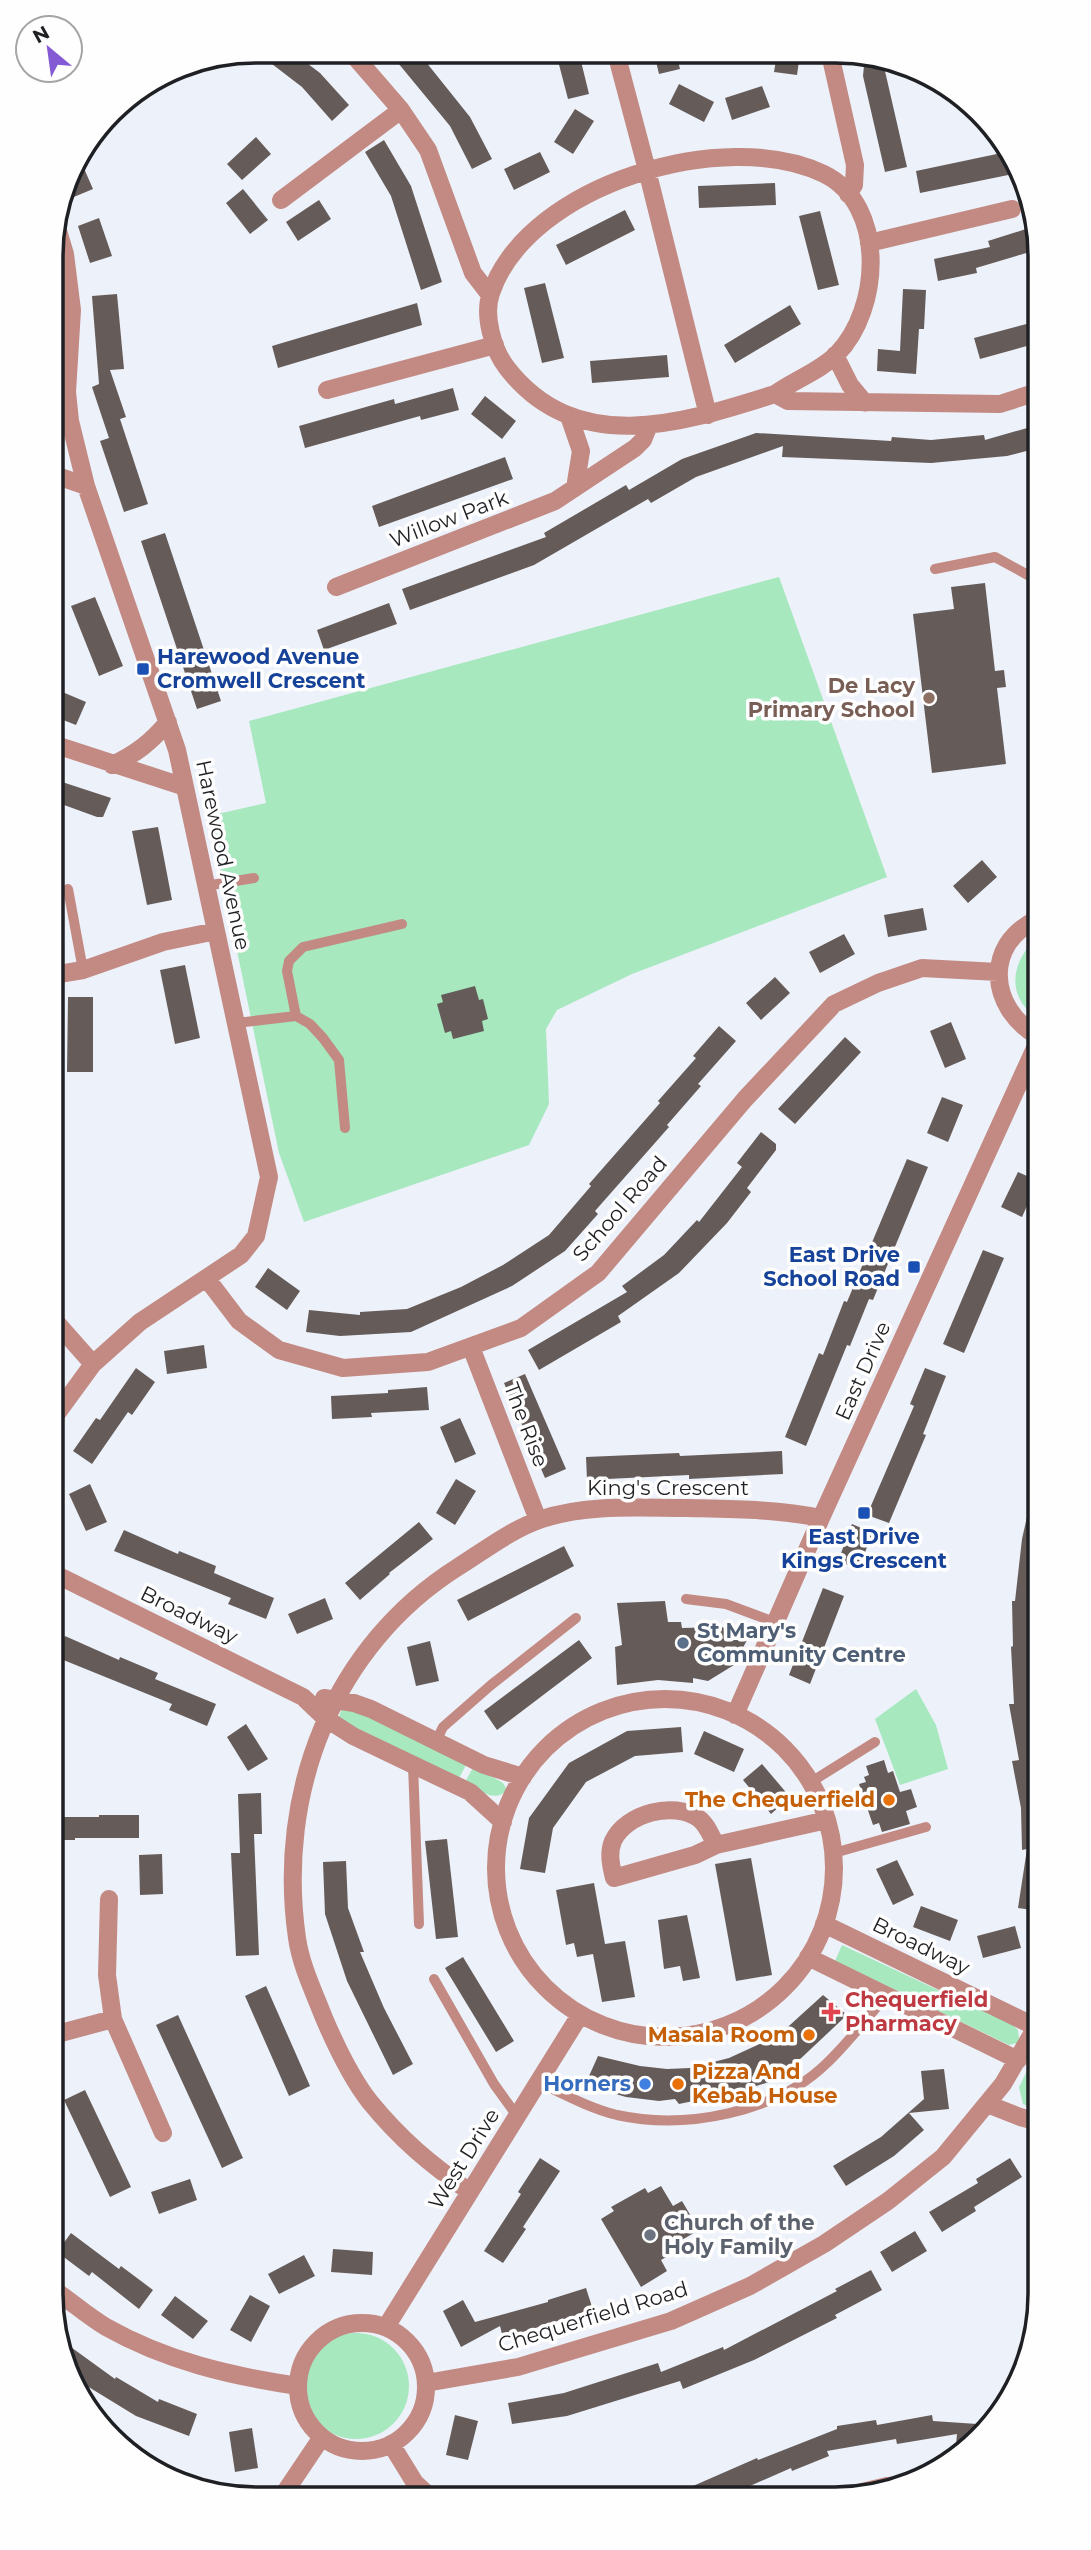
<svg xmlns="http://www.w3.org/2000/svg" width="1091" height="2550" font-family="Montserrat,sans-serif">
<rect width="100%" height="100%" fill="#edf1fa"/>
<path fill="#a7e8bf" d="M779,577L887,877L632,974L557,1010L546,1029L549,1104L529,1145L304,1222L279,1153L209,816L266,803L249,721Z
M1036,939V1017C1006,996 1011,962 1036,939Z
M916,1689L936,1725L948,1769L900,1785L875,1719Z
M349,1707L466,1765L458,1780L343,1723L339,1717L341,1711Z
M474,1766L503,1783L507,1790C494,1804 478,1789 465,1782Z
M842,1945L1013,2025L1018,2030L1019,2039L1017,2043L1009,2045L835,1961Z
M1039,2047V2111L1023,2104L1019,2087Z
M303 2386a53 53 0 1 1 106 0a53 53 0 1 1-106 0Z"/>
<path fill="#655c5a" d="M255,51H291L320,73L349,105L332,121L302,87Z
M389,52H418L470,117L492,159L472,169L450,126Z
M556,53H579L589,94L568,99Z
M654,53H676L680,69L659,74Z
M777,54H800L797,75L774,72Z
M865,55H875L882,58L907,167L885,172L863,76Z
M679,84L714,102L704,122L669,104Z
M762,86L770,107L732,120L725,98Z
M575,109L594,121L573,154L554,142Z
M256,137L271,154L242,180L227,164Z
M384,140L411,186L442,282L421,290L391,196L365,152Z
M1011,151L1018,173L920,193L916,171Z
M540,152L550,172L514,190L504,169Z
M79,157L93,189L69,199L65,190L72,166Z
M775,183L776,205L699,208L698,186Z
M243,189L268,220L250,234L226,203Z
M319,200L331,219L298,241L286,222Z
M625,210L635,230L566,265L556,245Z
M820,211L839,285L818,290L799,216Z
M99,218L112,256L90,263L78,226Z
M1026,229L1033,251L976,268L977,273L938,281L934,259L990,247L988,241Z
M545,283L564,358L542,363L524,288Z
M903,289L926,290L924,329H919L916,374L877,371L878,349L900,351Z
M117,294L124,369L110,370L126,417L120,419L148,504L124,512L100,441L109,438L92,387L99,384L92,296Z
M417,303L422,325L278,368L272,346Z
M790,305L801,324L735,363L724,345Z
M1034,322V344L980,359L974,338Z
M667,355L669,377L592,383L590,361Z
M453,388L459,410L421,420L420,416L305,448L299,426L394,399L395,404Z
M485,396L516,421L502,439L471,414Z
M1034,426V449L1007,456L931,463L782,457L783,446L696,477L651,503L648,499L534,565L410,610L402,589L546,537L544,533L626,485L629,490L682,459L756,433L891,441L892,437L931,440L984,435L985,440Z
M505,457L513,479L379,527L372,506Z
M165,533L221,701L197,709L141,541Z
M985,583L995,671L1004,670L1005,679L1006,687L997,688L1006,764L932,773L913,614L954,609L951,587Z
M95,597L123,666L99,676L71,606Z
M389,603L397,624L324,650L317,630Z
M53,688L86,702L76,725L53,716Z
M53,779L111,798L103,817H97L53,801Z
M158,827L172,900L147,905L132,831Z
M982,860L997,877L968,903L953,886Z
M923,908L927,930L888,937L884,915Z
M844,934L855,954L820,973L809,952Z
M185,965L200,1038L175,1044L160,970Z
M775,977L790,993L761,1020L746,1003Z
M475,986L479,1000L483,999L488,1019L482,1021L484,1031L453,1039L451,1031L445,1033L437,1004L443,1002L441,995Z
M68,997H93V1072H67Z
M951,1022L966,1059L945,1068L930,1031Z
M719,1026L736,1041L698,1084L701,1086L667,1125L669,1127L595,1211L598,1214L565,1251L512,1286L411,1332L340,1336L306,1332L309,1310L360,1315V1312L407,1309L461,1287L503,1265L549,1235L591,1186L589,1184L660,1103L658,1101L696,1058L693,1056Z
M845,1037L861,1052L795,1124L778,1109Z
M942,1097L963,1105L948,1142L927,1133Z
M761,1132L776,1144V1150L747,1188L751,1192L727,1223L679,1273L618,1316L621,1322L539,1370L528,1350L627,1292L622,1286L664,1255L697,1220L699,1222L742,1167L737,1163Z
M907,1159L928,1167L873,1300L869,1299L850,1346L847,1345L806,1446L785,1437L819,1353L823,1355L844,1301L847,1302Z
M1018,1172L1036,1180V1186L1022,1217L1001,1207Z
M983,1250L1004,1258L964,1353L943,1344Z
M268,1268L300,1291L287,1310L255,1287Z
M204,1345L207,1368L167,1374L164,1351Z
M136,1368L155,1382L132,1415L128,1412L92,1464L73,1451L96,1418L100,1420Z
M925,1368L946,1376L923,1434L926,1435L889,1523L867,1515L914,1406L910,1404Z
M525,1374L566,1469L545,1478L504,1383Z
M427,1387L429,1410L371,1413L372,1417L332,1419L331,1396L388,1393V1390Z
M460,1418L476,1454L455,1463L440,1427Z
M782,1451L783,1474L689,1479V1475L587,1480L586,1457L679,1453L680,1456Z
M456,1479L476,1491L455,1525L436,1513Z
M90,1484L107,1522L86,1531L69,1494Z
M1031,1499H1037L1038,1586H1035L1036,1640H1033L1036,1687H1029L1038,1738L1031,1741L1038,1779L1039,1911L1018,1908L1027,1849L1022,1850L1021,1808L1012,1761L1019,1760L1009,1704H1014L1011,1647L1013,1646L1012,1601H1015L1022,1539Z
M419,1522L433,1539L389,1573L390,1574L360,1600L345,1583Z
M852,1524L873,1533L858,1569L838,1561Z
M124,1530L178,1554L179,1551L216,1566L214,1573L274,1598L266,1619L228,1604L231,1598L114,1551Z
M564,1546L574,1566L468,1621L457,1600Z
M823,1588L844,1596L810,1684L789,1675Z
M325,1598L333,1619L297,1634L288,1614Z
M665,1601L668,1622H681L682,1628L722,1627L747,1640L734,1665L708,1681L693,1678V1683L658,1680L617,1685L615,1647L622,1645L617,1603Z
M65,1636L119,1660L120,1657L158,1673L155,1679L216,1704L207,1726L169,1710L172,1704L56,1657Z
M579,1640L592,1658L497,1730L484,1711Z
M430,1641L439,1681L416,1686L407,1647Z
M246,1724L268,1759L248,1771L227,1737Z
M681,1727L683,1752L635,1756L586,1782L553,1828L545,1873L520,1869L529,1818L569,1763L627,1731Z
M704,1731L744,1749L734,1772L694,1754Z
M884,1760L888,1773L893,1771L900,1792L911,1789L917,1807L906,1811L910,1824L882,1832L879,1823L873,1825L859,1784L866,1782L864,1777L869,1775L866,1766Z
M762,1764L790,1797L771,1814L743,1780Z
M261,1793L262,1834H254L259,1955L236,1956L231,1853H240L238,1794Z
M99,1815H139V1838H75V1840H56V1817H99Z
M447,1839L458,1937L436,1939L425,1841Z
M162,1854L163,1894L140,1895L139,1855Z
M751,1858L772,1975L736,1981L715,1864Z
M897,1860L914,1895L893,1905L876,1869Z
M346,1861L348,1908L364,1952H360L384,2008L413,2064L393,2075L347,1981L325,1914L323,1862Z
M594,1883L605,1944L625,1941L635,1997L602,2002L593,1954L577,1957L574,1943L566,1945L556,1890Z
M921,1906L958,1920L950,1941L913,1927Z
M687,1915L700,1978L683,1981L680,1966L664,1969L658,1920Z
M1015,1926L1021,1948L983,1958L977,1936Z
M463,1957L514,2041L496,2052L445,1968Z
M266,1986L310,2086L289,2096L245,1996Z
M823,1995L847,2015L797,2062L776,2073L775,2080L741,2091L679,2104L675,2099L659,2101L626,2097L585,2085L598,2056L640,2066L667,2069L690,2068L729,2058L779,2035Z
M178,2015L243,2158L222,2168L156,2025Z
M944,2069L949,2109L909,2113L924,2130L894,2156L846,2186L833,2166L881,2137L924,2099L921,2071Z
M85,2090L131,2187L110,2197L64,2100Z
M540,2158L560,2171L523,2227L526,2229L503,2263L484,2251L521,2194L518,2192Z
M1010,2158L1022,2177L974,2207L976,2211L942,2232L929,2212L978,2183L976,2179Z
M190,2179L197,2200L159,2214L151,2192Z
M661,2186L673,2206L682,2201L699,2230L680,2241L684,2247L661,2260L667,2271L641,2287L601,2219L614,2211L611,2207L645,2188L648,2193Z
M915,2231L927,2251L892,2272L880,2252Z
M71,2233L119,2269L121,2266L153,2290L139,2309L92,2272L89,2276L57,2252Z
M333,2249L373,2252L372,2275L331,2272Z
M304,2255L315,2276L279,2294L268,2274Z
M871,2270L882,2290L835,2315L837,2318L754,2360L683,2389L680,2381L567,2416L512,2424L508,2403L564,2393L658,2363L661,2372L723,2347L724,2350L837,2291L835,2289Z
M586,2288L593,2310L503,2338L500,2326L461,2347L443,2311L463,2300L475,2322L548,2302V2300Z
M250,2295L270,2306L251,2342L230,2330Z
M175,2296L208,2321L193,2339L161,2315Z
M68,2345L115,2379L116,2377L158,2402L159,2399L197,2414L189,2436L136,2416L69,2375L61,2355Z
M455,2415L478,2421L468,2460L446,2455Z
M932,2415L933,2421L992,2425L970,2446L956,2445L957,2434L897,2444L896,2439L827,2451L829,2456L792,2471L791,2468L734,2493H677L757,2458L758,2460L837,2429V2426L876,2420L877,2425Z
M252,2428L258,2468L235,2472L229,2432Z"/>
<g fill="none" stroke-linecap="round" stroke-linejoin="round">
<path stroke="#c28a82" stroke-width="10" d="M935,569L995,557L1035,579
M205,886L254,878
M68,889L83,970
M296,1016L287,971L289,961L303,947L402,924
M236,1023L296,1016L310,1024L323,1038L339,1060L345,1128
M686,1599L726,1604L777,1623
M436,1741L443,1727L491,1685L576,1618
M413,1765L419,1924
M811,1782L875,1742
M834,1853L926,1827
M434,1979L494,2084L517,2116
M538,2082C564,2094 589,2108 617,2115C685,2130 776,2113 827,2063C848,2043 867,2018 887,1995"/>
<path stroke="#c28a82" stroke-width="18" d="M350,51L401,110L428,150L473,273L490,295
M616,53L647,170L708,415
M830,54L855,165L854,185L848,194
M281,200L401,110
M869,243L1012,209
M835,355L850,385L865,403
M327,390L495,345
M775,394C794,380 820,371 837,354C881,309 887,205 824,174C726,126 528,184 491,293C483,315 493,350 507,368C577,458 683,423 775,394L788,401L1000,404L1034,393
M569,416L581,451L575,488
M52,474L86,486
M336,587L555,501L635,448L643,440L649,425
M53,744L185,787
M112,765C136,754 151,742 168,722
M1036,920C983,945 990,1008 1036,1035
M53,975L83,970L163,942L216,931
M207,1279L239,1321L279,1350L343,1368L428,1362L521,1328L598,1273L745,1099L834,1004L878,983L922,968L998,972
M55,1321L93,1364
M471,1347L538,1520
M55,1416L93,1364L140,1322L241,1255L256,1236L269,1177L177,750L86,486L70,421L67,392L72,310L65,254L56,224
M55,1574L303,1697L325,1718L353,1736L470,1792L503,1822
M324,1698L354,1703L371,1709L484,1765L523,1777
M496 1868a169 169 0 1 1 338 0a169 169 0 1 1-338 0Z
M735,1715L821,1518L1036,1046
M716,1845C711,1836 707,1824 698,1818C674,1801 626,1813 613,1841C608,1853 611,1866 614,1878L695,1855L716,1845L827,1820
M109,1899L107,1975L113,2019L163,2133
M824,1924L1036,2027
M808,1957L1018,2060
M57,2034L113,2019
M987,2104L1020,2117L1039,2122
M470,2192C430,2164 401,2140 370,2102C351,2078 336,2046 324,2018C314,1992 301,1966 297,1938C276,1792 333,1646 458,1567C485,1550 512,1529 542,1519C588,1504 638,1508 687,1508C732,1509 777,1509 821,1518
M57,2292C73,2303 89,2317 106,2327C166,2361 231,2376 298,2386
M298 2387a64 64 0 1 1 128 0a64 64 0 1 1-128 0Z
M386,2327L580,2015
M426,2383L518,2367L671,2321L750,2286L824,2244L888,2201L943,2157L1003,2084L1039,2022
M391,2444L415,2483L427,2494
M862,2492L887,2486L903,2485
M283,2495L322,2437"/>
</g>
<g fill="#1a4fb4" stroke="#fefefe" stroke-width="2.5">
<rect x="136" y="662" width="14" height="14" rx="3.5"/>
<rect x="907" y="1260" width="14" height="14" rx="3.5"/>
<rect x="857" y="1506" width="14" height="14" rx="3.5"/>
</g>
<circle fill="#8d6e63" stroke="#fefefe" stroke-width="2.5" cx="929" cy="698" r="7"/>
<circle fill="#5c6f8a" stroke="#fefefe" stroke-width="2.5" cx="683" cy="1643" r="7"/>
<g fill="#e8710a" stroke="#fefefe" stroke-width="2.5">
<circle cx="889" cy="1800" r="7"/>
<circle cx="809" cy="2035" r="7"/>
<circle cx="678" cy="2084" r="7"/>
</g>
<path fill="#e0444e" stroke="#fefefe" stroke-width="2.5" d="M827.5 2001.5h7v7h7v7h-7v7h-7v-7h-7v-7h7z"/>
<circle fill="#3f7fe0" stroke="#fefefe" stroke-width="2.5" cx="645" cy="2084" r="7"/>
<circle fill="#6b7280" stroke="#fefefe" stroke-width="2.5" cx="650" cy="2235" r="7"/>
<g text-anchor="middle" stroke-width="7" stroke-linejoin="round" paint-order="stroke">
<g font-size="21" fill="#1f2023" stroke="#fefefe">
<text transform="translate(449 519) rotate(-21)" y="7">Willow Park</text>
<text transform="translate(223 855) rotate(78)" y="7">Harewood Avenue</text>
<text transform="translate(620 1209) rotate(-49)" y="7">School Road</text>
<text transform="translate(863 1371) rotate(-66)" y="7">East Drive</text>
<text transform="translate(526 1425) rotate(69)" y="7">The Rise</text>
<text x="668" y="1495">King's Crescent</text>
<text transform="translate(189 1615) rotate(26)" y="7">Broadway</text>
<text transform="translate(921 1946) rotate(26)" y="7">Broadway</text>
<text transform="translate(464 2159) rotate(-58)" y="7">West Drive</text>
<text transform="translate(593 2317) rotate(-17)" y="7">Chequerfield Road</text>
</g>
<g font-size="21" font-weight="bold" fill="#164399" stroke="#fefefe" text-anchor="start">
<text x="157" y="664">Harewood Avenue<tspan x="157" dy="24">Cromwell Crescent</tspan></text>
<text x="900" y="1262" text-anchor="end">East Drive<tspan x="900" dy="24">School Road</tspan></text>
<text x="864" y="1544" text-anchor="middle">East Drive<tspan x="864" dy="24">Kings Crescent</tspan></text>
</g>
<g font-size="21" font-weight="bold" fill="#785e54" stroke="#fefefe" text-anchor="end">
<text x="915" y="693">De Lacy<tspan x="915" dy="24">Primary School</tspan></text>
</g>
<g font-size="21" font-weight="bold" fill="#4e5e75" stroke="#fefefe" text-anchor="start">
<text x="697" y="1638">St Mary's<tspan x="697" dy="24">Community Centre</tspan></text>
</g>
<g font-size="21" font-weight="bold" fill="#c56008" stroke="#fefefe" text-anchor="end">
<text x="875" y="1807">The Chequerfield</text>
<text x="795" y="2042">Masala Room</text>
<text x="692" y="2079" text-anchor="start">Pizza And<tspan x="692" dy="24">Kebab House</tspan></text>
</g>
<g font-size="21" font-weight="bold" fill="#be3a42" stroke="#fefefe" text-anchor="start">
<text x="845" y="2007">Chequerfield<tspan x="845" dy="24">Pharmacy</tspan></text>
</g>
<g font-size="21" font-weight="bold" fill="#366cbe" stroke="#fefefe" text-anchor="end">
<text x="631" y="2091">Horners</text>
</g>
<g font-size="21" font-weight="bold" fill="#5b616d" stroke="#fefefe" text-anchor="start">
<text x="664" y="2230">Church of the<tspan x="664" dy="24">Holy Family</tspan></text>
</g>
</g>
<path d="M0 0H1091V2550H0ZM256 63H835A193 193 0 0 1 1028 256V2294A193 193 0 0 1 835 2487H256A193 193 0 0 1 63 2294V256A193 193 0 0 1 256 63Z" fill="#fefefe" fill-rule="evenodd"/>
<path fill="none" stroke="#1f2023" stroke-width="3.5" d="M256 63H835A193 193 0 0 1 1028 256V2294A193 193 0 0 1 835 2487H256A193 193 0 0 1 63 2294V256A193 193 0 0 1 256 63Z"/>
<g transform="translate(49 49) rotate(331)"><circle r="33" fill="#fefefe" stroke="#a5a5a6" stroke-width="2"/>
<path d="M0-5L12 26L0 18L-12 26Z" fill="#845ad4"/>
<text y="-10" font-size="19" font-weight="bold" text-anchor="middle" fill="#1f2023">N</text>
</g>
</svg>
